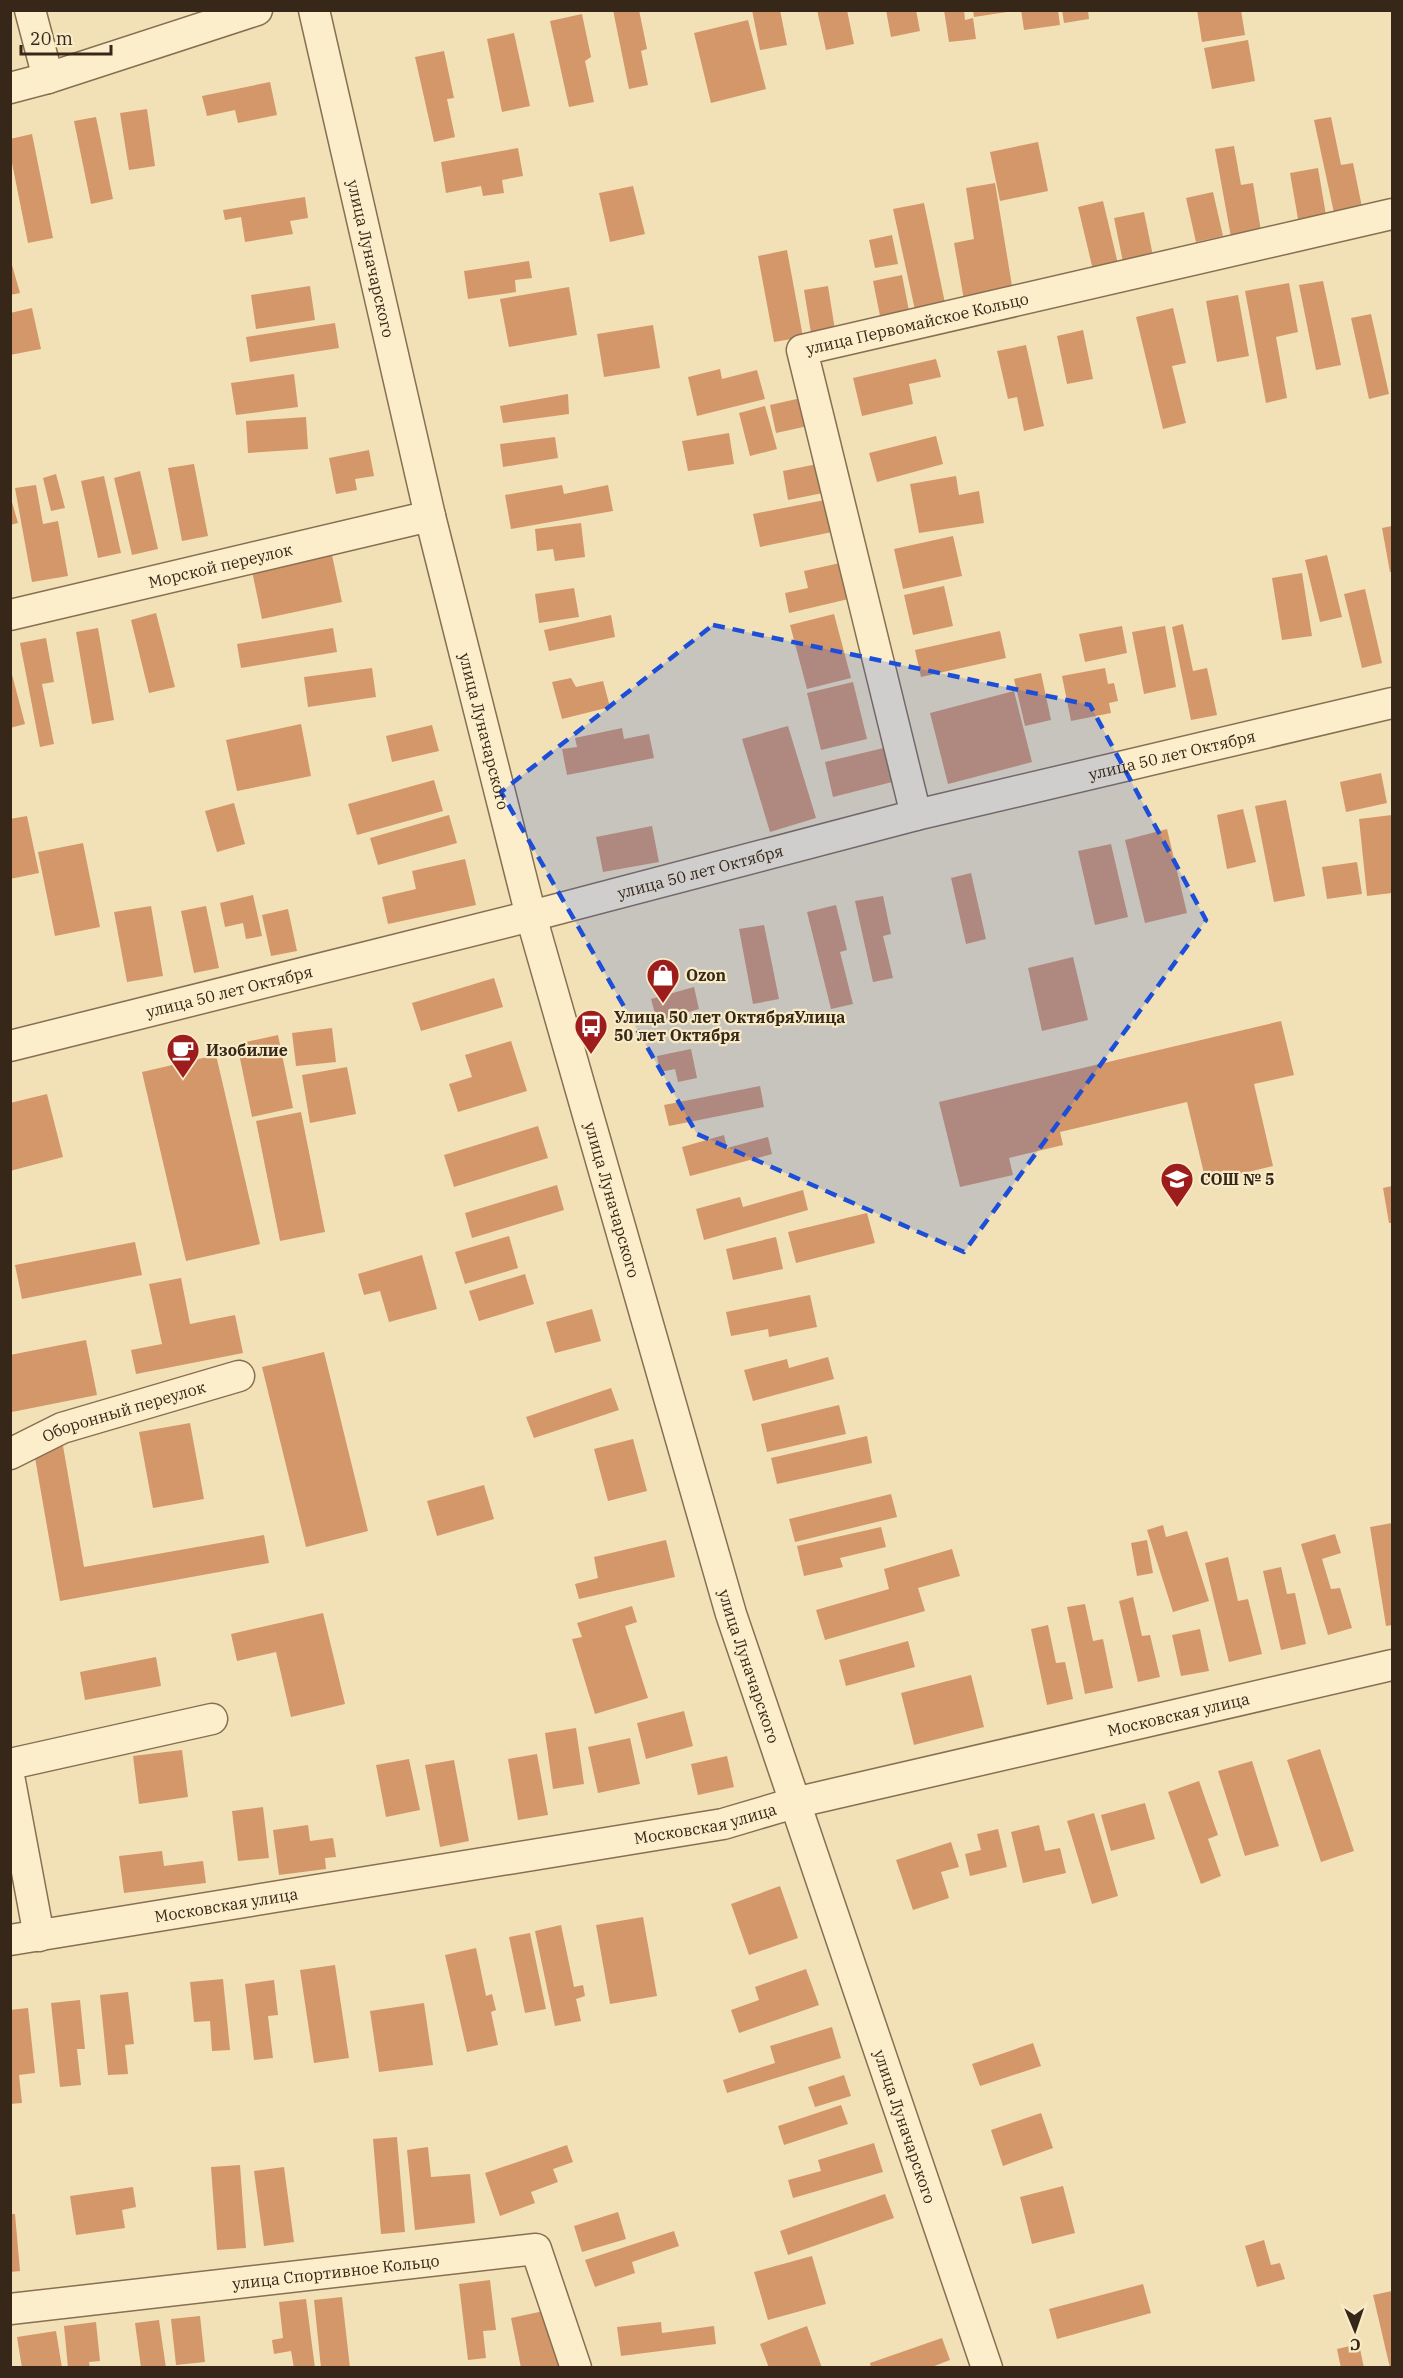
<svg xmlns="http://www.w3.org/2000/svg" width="1403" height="2378" font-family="'IBM Plex Serif',serif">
<rect width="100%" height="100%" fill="#f2e1b7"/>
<path fill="#d49769" d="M613,10H639L647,49L641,51L648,85L629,89Z
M752,10H780L787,45L760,50Z
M817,10H847L854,44L826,50Z
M886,10H916L920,31L891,37Z
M944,10H964L965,20L973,18L976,39L949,42Z
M973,10H1007V12L974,17Z
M1021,10H1058L1060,25L1024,30Z
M1062,10H1088L1089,19L1064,23Z
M1197,10H1241L1245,35L1202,42Z
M582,14L591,57L585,61L594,102L569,107L550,21Z
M748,20L766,89L711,103L694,33Z
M514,33L530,106L502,112L487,39Z
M1248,40L1255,81L1212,89L1204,48Z
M444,51L454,98L447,99L455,137L434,142L415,57Z
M270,82L277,115L238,123L235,110L207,116L202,96Z
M147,109L155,166L129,170L120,113Z
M96,117L113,199L91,204L74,121Z
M1331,117L1341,165L1353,163L1362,207L1334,213L1314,120Z
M32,134L53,238L28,243L10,153V139Z
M1038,142L1048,191L1000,201L990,152Z
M1234,146L1241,185L1253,183L1261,231L1231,237L1215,149Z
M518,148L523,176L502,180L504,193L483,196L481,186L446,193L441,162Z
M1318,168L1326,215L1298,219L1290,173Z
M995,183L1013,292L964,300L954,243L974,239L966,188Z
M633,186L645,234L610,242L599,193Z
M1213,192L1223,236L1196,242L1186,198Z
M305,197L308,218L290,221L293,234L245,242L241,217L225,220L223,210Z
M1103,201L1118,264L1093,270L1078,207Z
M924,203L945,303L915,310L893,209Z
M1144,212L1153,256L1123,262L1114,218Z
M892,235L898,264L875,268L869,240Z
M787,250L803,337L774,342L758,256Z
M10,258L20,293L10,295Z
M529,261L532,278L515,280L516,292L468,299L464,271Z
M902,275L910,316L881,321L873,281Z
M1323,281L1341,365L1316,370L1299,285Z
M1289,283L1298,332L1276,337L1287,398L1266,403L1245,291Z
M310,286L315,320L256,329L251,295Z
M828,286L835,330L811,333L804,290Z
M569,287L577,335L509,347L500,299Z
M1238,295L1249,356L1217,362L1206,301Z
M32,308L41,349L10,355V313Z
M1173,308L1186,363L1172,366L1186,423L1163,429L1136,317Z
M1371,314L1389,394L1369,399L1351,318Z
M335,323L339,348L250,362L246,337Z
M653,325L660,368L604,377L597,334Z
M1083,330L1093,379L1067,384L1057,336Z
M1026,345L1044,426L1024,431L1017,397L1008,399L997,351Z
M936,359L941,377L909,384L913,404L862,416L853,378Z
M720,369L722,379L757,370L765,399L697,416L688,377Z
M294,374L298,407L236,415L231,383Z
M568,394L569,414L503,423L500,406Z
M810,396L817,424L776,433L770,405Z
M765,406L777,449L750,456L739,413Z
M306,417L308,449L248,453L246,421Z
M729,433L734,464L688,471L682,441Z
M936,436L943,464L877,482L869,453Z
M555,437L558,458L503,467L500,444Z
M369,450L374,476L355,479L357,490L336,494L329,458Z
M827,462L833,491L788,500L783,471Z
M194,464L208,536L182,541L168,468Z
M140,471L158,549L132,555L114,478Z
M56,474L65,508L51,511L43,478Z
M104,476L121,553L98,558L81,481Z
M956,476L959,495L979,491L984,523L919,533L910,484Z
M36,485L43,524L58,521L68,576L32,582L15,488Z
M562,485L564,494L608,485L613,511L511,529L505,495Z
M10,495L18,523L10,525Z
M835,498L842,530L760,547L753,514Z
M581,523L585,557L555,561L553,549L537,551L535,529Z
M1392,526V572H1390L1382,528Z
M953,536L962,576L903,589L894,549Z
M332,555L342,602L262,619L252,571Z
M1327,555L1342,617L1320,622L1305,560Z
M849,561L857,597L789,613L785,593L808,588L804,571Z
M1302,573L1312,636L1282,640L1272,578Z
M944,586L953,626L913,635L904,595Z
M574,588L579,617L539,623L535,594Z
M1365,589L1382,663L1362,668L1344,594Z
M156,613L175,687L149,693L131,620Z
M834,614L851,678L807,689L790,625Z
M611,615L615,637L549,651L544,630Z
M1183,624L1193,671L1207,668L1217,715L1191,720L1172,627Z
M1122,626L1127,653L1085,662L1079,634Z
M1165,626L1176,687L1144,694L1132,632Z
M98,628L114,720L92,724L76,632Z
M333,628L337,652L241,668L237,644Z
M1000,631L1006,658L921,677L915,650Z
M46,638L54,682L42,684L54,744L40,747L20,643Z
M10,667L25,724L10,728Z
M372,668L376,697L308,707L304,677Z
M1105,668L1108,684L1114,683L1118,701L1109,703L1111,713L1071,721L1062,676Z
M1041,673L1051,720L1025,726L1014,679Z
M571,678L576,687L603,681L610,707L562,719L552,682Z
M853,682L867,739L821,750L807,693Z
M1014,691L1032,762L948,784L930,713Z
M301,724L311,776L237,791L226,740Z
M432,725L439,751L392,762L386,736Z
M788,726L816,818L770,832L742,739Z
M622,728L624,739L649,734L654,758L567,775L562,749L577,747L575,738Z
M892,746L900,780L833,797L825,762Z
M1381,773L1387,803L1346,812L1340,782Z
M434,780L443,811L357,835L348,804Z
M1286,800L1305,896L1274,902L1255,806Z
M234,803L245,844L217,852L205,811Z
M1243,809L1256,862L1227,869L1217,815Z
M449,815L457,843L378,865L370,838Z
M1392,815V893L1367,896L1359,819Z
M27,816L39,873L10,879V819Z
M652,826L659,862L603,872L596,837Z
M1167,829L1187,913L1145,923L1125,840Z
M83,843L100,927L55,936L38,852Z
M1111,844L1128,917L1095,925L1078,851Z
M465,859L476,905L388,924L382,897L416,889L412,871Z
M1357,862L1362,894L1327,899L1322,867Z
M971,873L986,939L966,944L951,878Z
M253,895L262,936L246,939L243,923L225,927L220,903Z
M883,896L891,934L883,936L893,978L873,982L855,901Z
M836,905L847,950L840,952L853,1004L831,1009L807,912Z
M151,906L163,976L127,982L114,912Z
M206,906L219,968L194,973L181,911Z
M288,909L297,951L271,956L262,915Z
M764,925L779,999L753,1004L739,929Z
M1073,957L1088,1020L1042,1031L1028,968Z
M494,978L503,1007L421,1031L412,1003Z
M694,987L699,1009L657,1021L651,999Z
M1281,1021L1294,1075L1254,1084L1273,1166L1206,1182L1187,1102L1060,1132L1063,1145L1009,1158L1013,1175L960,1187L939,1102Z
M332,1028L336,1062L296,1066L292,1033Z
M278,1035L293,1108L252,1117L237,1044Z
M511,1041L527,1091L458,1112L449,1084L472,1077L465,1055Z
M691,1049L697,1078L678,1082L675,1069L660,1072L657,1056Z
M216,1055L260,1244L186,1261L142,1072Z
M347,1067L356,1114L310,1123L302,1075Z
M760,1086L764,1107L669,1126L664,1105Z
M47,1094L63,1157L10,1171V1103Z
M301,1112L325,1232L280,1241L256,1121Z
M538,1126L548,1158L454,1187L444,1155Z
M724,1135L727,1148L768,1137L772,1154L690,1176L682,1147Z
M557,1185L564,1210L472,1238L465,1213Z
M1392,1186V1223H1389L1383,1188Z
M803,1190L808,1210L704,1240L696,1209L740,1197L743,1207Z
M867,1213L875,1243L796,1263L788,1232Z
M509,1236L518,1268L465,1284L455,1252Z
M776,1237L783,1269L733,1280L726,1249Z
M135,1242L142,1275L22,1299L15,1265Z
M422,1255L437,1309L389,1322L380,1291L364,1295L358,1274Z
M525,1274L534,1304L479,1321L469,1291Z
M181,1278L190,1324L235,1315L243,1353L136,1374L131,1350L162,1344L149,1284Z
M810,1295L817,1327L769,1337L768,1329L731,1336L726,1312Z
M592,1309L601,1341L555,1353L546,1322Z
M86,1340L97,1395L12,1412L10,1355Z
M324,1352L368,1531L306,1547L262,1367Z
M828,1357L834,1379L753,1401L744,1370L787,1359L789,1368Z
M611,1388L619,1410L534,1438L526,1417Z
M839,1405L846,1434L767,1452L761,1424Z
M190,1423L204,1499L153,1508L139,1432Z
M867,1436L872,1463L777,1484L771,1458Z
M633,1439L647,1491L608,1501L594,1449Z
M63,1446L84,1567L264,1535L269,1563L60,1601L34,1452Z
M484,1485L494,1519L437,1536L427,1501Z
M891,1494L897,1517L795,1542L789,1519Z
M1392,1523V1625L1386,1626L1370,1527Z
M1163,1525L1166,1537L1187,1531L1209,1601L1173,1612L1147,1530Z
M881,1527L886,1547L840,1558L843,1567L804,1576L797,1546Z
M1335,1534L1341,1553L1322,1559L1331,1589L1340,1588L1352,1628L1328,1635L1301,1544Z
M666,1540L675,1577L579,1599L575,1584L598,1578L594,1557Z
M1147,1540L1153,1573L1137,1576L1131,1543Z
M952,1549L960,1576L918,1588L925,1611L825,1640L816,1610L889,1589L884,1569Z
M1228,1557L1238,1601L1248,1599L1262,1654L1229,1662L1205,1563Z
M1281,1567L1287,1594L1295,1593L1306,1644L1281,1650L1263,1571Z
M1133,1597L1142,1636L1150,1635L1160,1677L1138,1682L1119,1601Z
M1085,1604L1093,1641L1103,1639L1113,1688L1085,1694L1067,1607Z
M632,1606L637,1622L625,1626L648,1698L595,1714L572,1639L582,1637L577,1623Z
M323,1613L345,1704L291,1717L276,1652L237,1661L231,1634Z
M1048,1625L1056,1663L1065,1662L1073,1699L1047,1705L1031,1629Z
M1200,1629L1209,1671L1181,1676L1172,1635Z
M908,1641L915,1667L846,1686L839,1660Z
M156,1657L161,1686L85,1700L80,1672Z
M971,1675L984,1727L914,1745L901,1693Z
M684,1711L693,1746L646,1759L637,1723Z
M576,1728L584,1784L553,1789L545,1733Z
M630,1738L640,1784L598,1793L588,1747Z
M1320,1749L1354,1851L1321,1862L1287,1760Z
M182,1750L188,1797L139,1804L133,1756Z
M537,1754L548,1815L518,1820L508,1759Z
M727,1756L734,1787L698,1795L691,1764Z
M409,1759L420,1810L386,1817L376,1765Z
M454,1760L469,1841L440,1847L425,1765Z
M1252,1761L1279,1846L1245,1856L1218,1771Z
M1199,1781L1218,1835L1208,1839L1221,1876L1201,1884L1168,1792Z
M1145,1803L1155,1839L1111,1851L1101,1815Z
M263,1807L269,1858L238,1861L232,1811Z
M1094,1813L1118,1896L1092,1904L1067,1821Z
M308,1825L310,1841L333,1838L336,1857L325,1858L326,1869L279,1875L273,1830Z
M1039,1825L1045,1851L1060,1848L1066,1873L1023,1883L1011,1832Z
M998,1829L1007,1867L970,1876L965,1854L981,1850L977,1834Z
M951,1842L959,1867L941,1872L949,1898L913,1910L896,1860Z
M162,1851L164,1866L203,1861L206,1883L124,1893L119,1856Z
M780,1886L798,1938L749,1955L731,1904Z
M643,1917L657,1996L610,2004L596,1925Z
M561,1925L574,1987L583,1985L585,1996L576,1999L581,2021L555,2026L535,1931Z
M530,1933L546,2009L525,2013L509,1937Z
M476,1948L486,1996L492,1994L496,2010L491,2012L498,2045L467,2052L445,1955Z
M335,1965L349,2058L314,2063L300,1970Z
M806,1969L819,2005L739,2033L731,2010L759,2000L755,1987Z
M223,1979L230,2050L212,2051L210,2021L194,2022L190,1982Z
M274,1980L278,2015L268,2016L273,2058L254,2060L245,1984Z
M128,1992L134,2044L125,2045L128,2074L108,2075L100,1995Z
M80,2000L85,2049H77L81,2085L60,2087L51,2003Z
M424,2003L433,2065L379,2072L370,2011Z
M28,2008L35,2073L19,2075L22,2103L10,2104V2010Z
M832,2027L841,2058L727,2093L723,2080L775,2063L770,2046Z
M1033,2043L1041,2066L980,2086L972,2064Z
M844,2075L851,2096L815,2107L808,2087Z
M841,2105L848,2124L784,2145L778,2126Z
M1041,2113L1053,2148L1003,2166L991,2130Z
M397,2137L405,2232L381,2234L373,2139Z
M874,2143L883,2172L793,2198L788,2180L821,2171L818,2160Z
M567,2145L573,2162L553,2169L558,2182L531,2192L535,2203L500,2216L485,2173Z
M428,2147L431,2177L470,2174L475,2223L415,2230L407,2150Z
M240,2165L246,2248L217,2250L211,2167Z
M284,2167L294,2242L264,2246L254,2171Z
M1063,2186L1075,2233L1032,2244L1020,2197Z
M133,2187L136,2207L122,2210L125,2228L76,2235L70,2196Z
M885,2194L894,2218L788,2255L780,2231Z
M618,2212L626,2239L582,2252L574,2226Z
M10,2214H15L20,2271L10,2272Z
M674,2231L679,2246L632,2262L635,2273L595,2287L585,2260Z
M1264,2240L1271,2265L1280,2263L1285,2279L1257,2287L1245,2246Z
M812,2256L826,2304L768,2320L754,2272Z
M490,2280L496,2330L483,2331L486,2358L468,2360L459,2284Z
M1143,2284L1151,2313L1057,2339L1049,2309Z
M1392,2291V2368H1390L1373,2295Z
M342,2297L350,2368H321L314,2300Z
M306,2299L315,2368H294L291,2351L274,2354L272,2340L283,2338L279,2302Z
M553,2309L565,2368H521L511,2318Z
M200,2316L205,2362L176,2365L171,2319Z
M159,2320L166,2368H141L135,2323Z
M96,2322L100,2361L89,2362L90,2368H68L64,2326Z
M661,2322L662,2333L714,2326L716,2344L621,2356L617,2327Z
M807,2326L822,2368H769L760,2344Z
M56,2331L62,2368H22L17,2337Z
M942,2338L950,2360L929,2368H871L870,2363Z
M1359,2344L1364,2368H1341L1337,2349Z"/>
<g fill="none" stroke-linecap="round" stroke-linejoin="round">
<defs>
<g id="minor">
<path d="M30,10L48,78"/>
<path id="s1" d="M314,10L430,516L531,916L731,1614L987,2368"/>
<path d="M10,88L48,78L257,10"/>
<path id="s2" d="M10,615L430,516"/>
<path id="s3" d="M916,815L802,350L1392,214"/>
<path id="s4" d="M10,1046L531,916L916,815L1392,703"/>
<path id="s5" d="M10,1454L62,1428L239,1376"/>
<path d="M10,1764L212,1719"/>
<path d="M10,1781L39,1936"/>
<path id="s6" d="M10,1940L723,1824L794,1803L1392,1665"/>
<path id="s7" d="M10,2309L536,2249L576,2368"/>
</g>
</defs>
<use href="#minor" stroke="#886f52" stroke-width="33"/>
<use href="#minor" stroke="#fceecb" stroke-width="30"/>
</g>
<path fill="#1d4ed8" fill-opacity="0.2" stroke="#1d4ed8" stroke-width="4.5" stroke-dasharray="12 8" stroke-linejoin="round" d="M713,625L1090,705L1206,920L964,1252L697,1134L501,792Z"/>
<defs>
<symbol id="shop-pin" viewBox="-11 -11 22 30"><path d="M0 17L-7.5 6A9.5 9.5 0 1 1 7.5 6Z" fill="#9d1d1c" stroke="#f8ebc8"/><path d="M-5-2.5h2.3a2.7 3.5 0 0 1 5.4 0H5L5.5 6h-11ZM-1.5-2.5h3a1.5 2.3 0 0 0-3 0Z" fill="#fff"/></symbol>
<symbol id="bus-pin" viewBox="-11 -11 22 30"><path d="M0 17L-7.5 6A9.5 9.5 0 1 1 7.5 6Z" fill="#9d1d1c" stroke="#f8ebc8"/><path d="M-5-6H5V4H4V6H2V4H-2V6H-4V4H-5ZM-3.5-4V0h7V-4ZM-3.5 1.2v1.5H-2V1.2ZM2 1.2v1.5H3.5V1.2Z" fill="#fff"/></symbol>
<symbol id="cafe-pin" viewBox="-11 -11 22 30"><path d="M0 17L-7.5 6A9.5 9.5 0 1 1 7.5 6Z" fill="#9d1d1c" stroke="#f8ebc8"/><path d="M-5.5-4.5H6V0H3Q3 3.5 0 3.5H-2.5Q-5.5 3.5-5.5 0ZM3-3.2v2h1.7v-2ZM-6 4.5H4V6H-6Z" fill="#fff"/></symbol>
<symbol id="school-pin" viewBox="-11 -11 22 30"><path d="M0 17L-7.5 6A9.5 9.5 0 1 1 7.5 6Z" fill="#9d1d1c" stroke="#f8ebc8"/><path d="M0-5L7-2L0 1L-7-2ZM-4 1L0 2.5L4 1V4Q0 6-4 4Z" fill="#fff"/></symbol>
</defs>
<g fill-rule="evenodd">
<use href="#shop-pin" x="644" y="956" width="38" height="52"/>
<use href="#bus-pin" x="572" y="1007" width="38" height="52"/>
<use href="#cafe-pin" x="164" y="1031" width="38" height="52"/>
<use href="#school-pin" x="1158" y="1160" width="38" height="52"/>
</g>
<g text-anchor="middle" stroke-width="4.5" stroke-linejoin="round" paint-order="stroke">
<g font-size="16" fill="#362718" stroke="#f8ebc8">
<text dy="6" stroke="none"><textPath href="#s1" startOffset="255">улица Луначарского</textPath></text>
<text dy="6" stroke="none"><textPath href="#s3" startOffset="597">улица Первомайское Кольцо</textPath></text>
<text dy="6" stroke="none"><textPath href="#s2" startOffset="216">Морской переулок</textPath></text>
<text dy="6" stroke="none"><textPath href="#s1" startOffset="741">улица Луначарского</textPath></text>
<text dy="6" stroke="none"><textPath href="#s4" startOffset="1198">улица 50 лет Октября</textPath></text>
<text dy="6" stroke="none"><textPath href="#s4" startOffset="712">улица 50 лет Октября</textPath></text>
<text dy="6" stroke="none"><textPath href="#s4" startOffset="226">улица 50 лет Октября</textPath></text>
<text dy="6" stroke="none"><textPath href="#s1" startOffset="1227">улица Луначарского</textPath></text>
<text dy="6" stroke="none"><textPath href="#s5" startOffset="122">Оборонный переулок</textPath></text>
<text dy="6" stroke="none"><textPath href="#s1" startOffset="1713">улица Луначарского</textPath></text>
<text dy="6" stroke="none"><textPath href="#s6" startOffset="1191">Московская улица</textPath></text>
<text dy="6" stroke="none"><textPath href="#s6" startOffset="705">Московская улица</textPath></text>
<text dy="6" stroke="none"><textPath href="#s6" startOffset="219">Московская улица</textPath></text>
<text dy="6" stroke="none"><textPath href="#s1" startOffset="2199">улица Луначарского</textPath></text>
<text dy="6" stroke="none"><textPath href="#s7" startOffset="328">улица Спортивное Кольцо</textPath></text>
</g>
<g font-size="16" font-weight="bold" fill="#362718" stroke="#f8ebc8" text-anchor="start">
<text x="686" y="981">Ozon</text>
<text x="614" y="1023">Улица 50 лет ОктябряУлица<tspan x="614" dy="18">50 лет Октября</tspan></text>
<text x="206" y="1056">Изобилие</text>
<text x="1200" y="1185">СОШ № 5</text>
</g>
</g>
<rect width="1403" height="2378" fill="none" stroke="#362718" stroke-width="24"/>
<g transform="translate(1355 2330) rotate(178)" stroke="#f8ebc8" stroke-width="4.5" paint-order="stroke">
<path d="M0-4.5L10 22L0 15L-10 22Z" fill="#362718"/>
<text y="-9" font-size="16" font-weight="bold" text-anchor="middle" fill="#362718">С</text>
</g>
<path d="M21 45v9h90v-9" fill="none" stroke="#362718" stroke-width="3"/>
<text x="30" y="45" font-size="18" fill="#362718" stroke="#f8ebc8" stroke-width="4.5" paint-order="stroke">20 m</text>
</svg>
